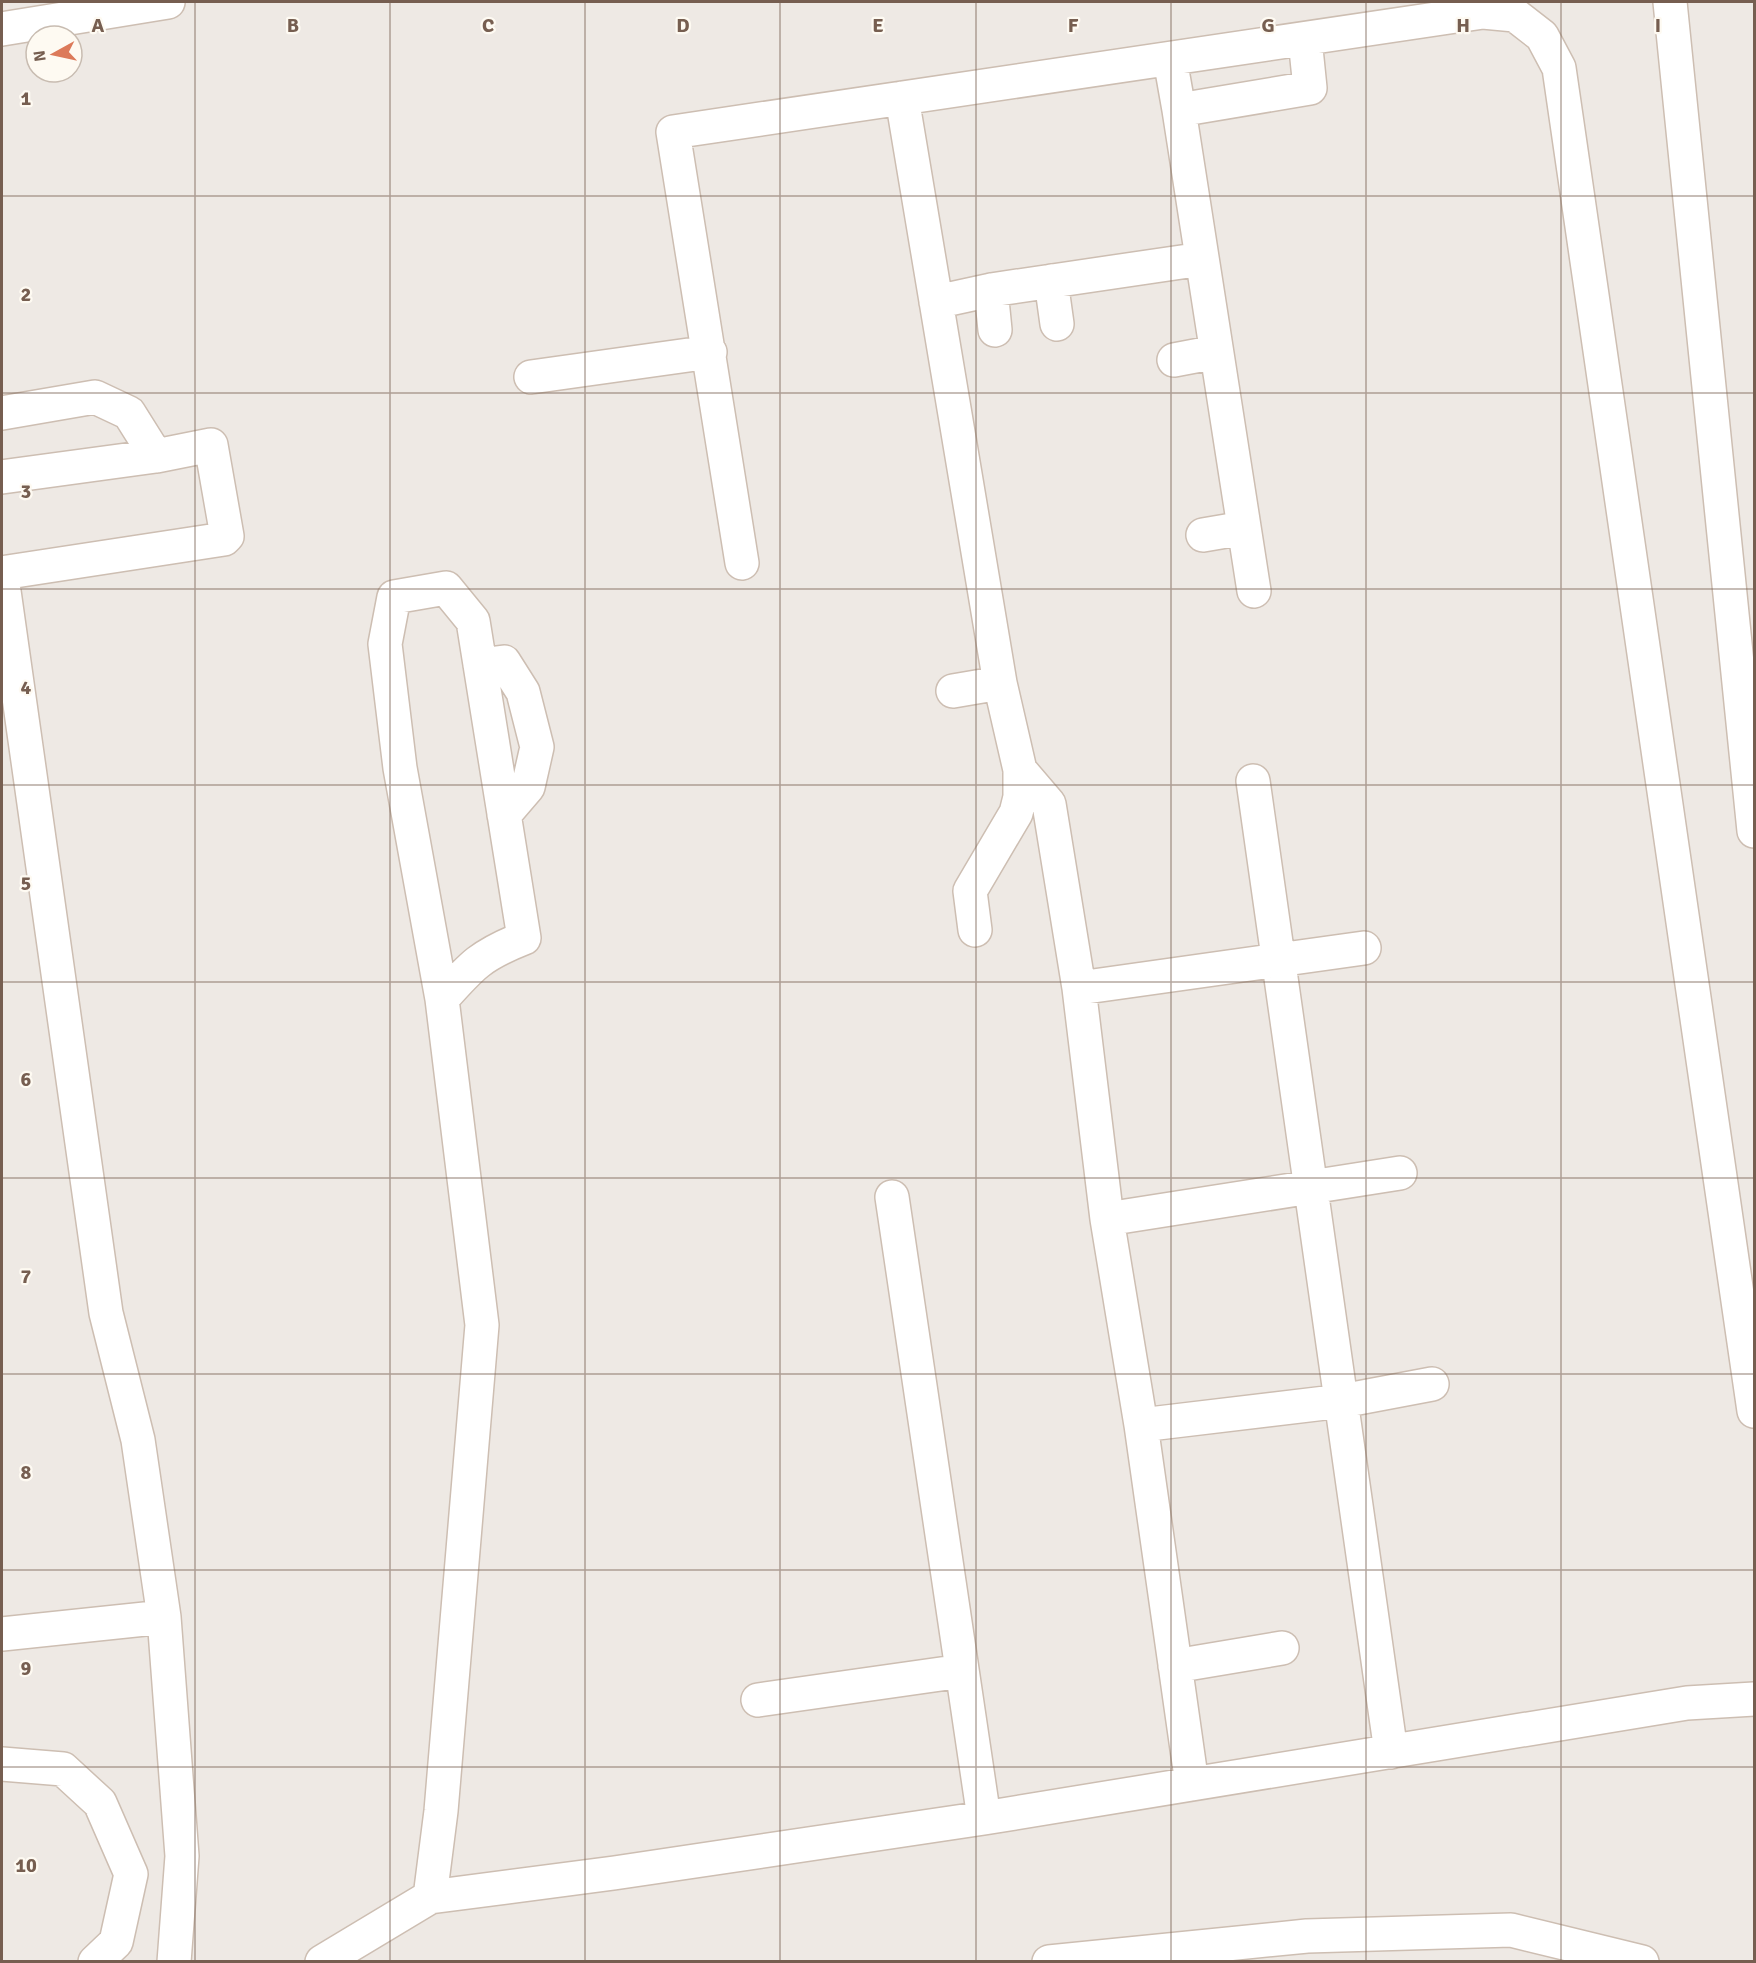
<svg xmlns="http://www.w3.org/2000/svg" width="1756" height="1963" font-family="Signika,sans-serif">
<rect width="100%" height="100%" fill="#fcf6ec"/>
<path fill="#eee9e4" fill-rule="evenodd" d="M2,2H1754V1961H2ZM36,36H72V72H36Z"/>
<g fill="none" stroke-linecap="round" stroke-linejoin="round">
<defs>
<path id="minor" d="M1670,2L1754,831
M2,29L168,2
M1170,59L1179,110L1310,88L1305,39
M902,98L1000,683L1020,770V797L1016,813L970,891L975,930
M1179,110L1254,591
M1051,281L1057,324
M991,290L995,330
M936,302L991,290L1202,259
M1174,360L1216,352
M531,377L710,352
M2,413L95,397L129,413L156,456
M2,477L156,456L211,445L227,536L224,539L2,573
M1203,535L1244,528
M742,563L673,132L1483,12L1515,15L1542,36L1559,68L1754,1411
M2,577L106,1313L138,1440L164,1617L182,1856L174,1962
M480,665L504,662L523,692L537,747L528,787L504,815
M953,691L1000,683
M1020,770L1049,804L1079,988L1107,1219L1141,1425L1192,1784
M1253,781L1391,1752
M1079,988L1364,948
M892,1197L984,1818
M1107,1219L1400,1173
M1141,1425L1342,1401L1432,1384
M2,1634L164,1617
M1175,1666L1282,1648
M758,1700L962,1671
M2,1764L63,1769L100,1803L131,1874L116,1942L95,1962
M430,1897L441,1811L482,1325L442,999L400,768L385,644L394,597L446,588L473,621L524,938C481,955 472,965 442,999
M322,1962L430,1897L614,1873L984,1818L1687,1703L1754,1699
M1049,1962L1307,1936L1511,1930L1642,1962"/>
</defs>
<use href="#minor" stroke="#cdbeb2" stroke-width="36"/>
<use href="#minor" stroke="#fff" stroke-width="33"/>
</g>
<path fill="none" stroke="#765e50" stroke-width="1.5" stroke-opacity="0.55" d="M195,2V1962M390,2V1962M585,2V1962M780,2V1962M976,2V1962M1171,2V1962M1366,2V1962M1561,2V1962M2,196H1754M2,393H1754M2,589H1754M2,785H1754M2,982H1754M2,1178H1754M2,1374H1754M2,1570H1754M2,1767H1754"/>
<g font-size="20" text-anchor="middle" font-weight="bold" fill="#765e50" stroke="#fefaf2" stroke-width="4.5" stroke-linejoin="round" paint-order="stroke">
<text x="98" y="32">A</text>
<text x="293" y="32">B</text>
<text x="488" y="32">C</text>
<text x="683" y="32">D</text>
<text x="878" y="32">E</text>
<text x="1073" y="32">F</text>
<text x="1268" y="32">G</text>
<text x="1463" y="32">H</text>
<text x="1658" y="32">I</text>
<text x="26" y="105">1</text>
<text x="26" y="301">2</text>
<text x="26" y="498">3</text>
<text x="26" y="694">4</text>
<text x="26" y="890">5</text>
<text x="26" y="1086">6</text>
<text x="26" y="1283">7</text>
<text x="26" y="1479">8</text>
<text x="26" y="1675">9</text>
<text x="26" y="1872">10</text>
</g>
<rect width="1756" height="1963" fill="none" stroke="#765e50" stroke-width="6"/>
<g transform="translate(54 54) rotate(262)"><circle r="28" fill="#fefaf2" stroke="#c8bcb1" stroke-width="1.5"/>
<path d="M0-4.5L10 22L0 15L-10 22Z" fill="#dc7a5a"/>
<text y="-9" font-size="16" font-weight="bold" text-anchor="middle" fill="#765e50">N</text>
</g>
</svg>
